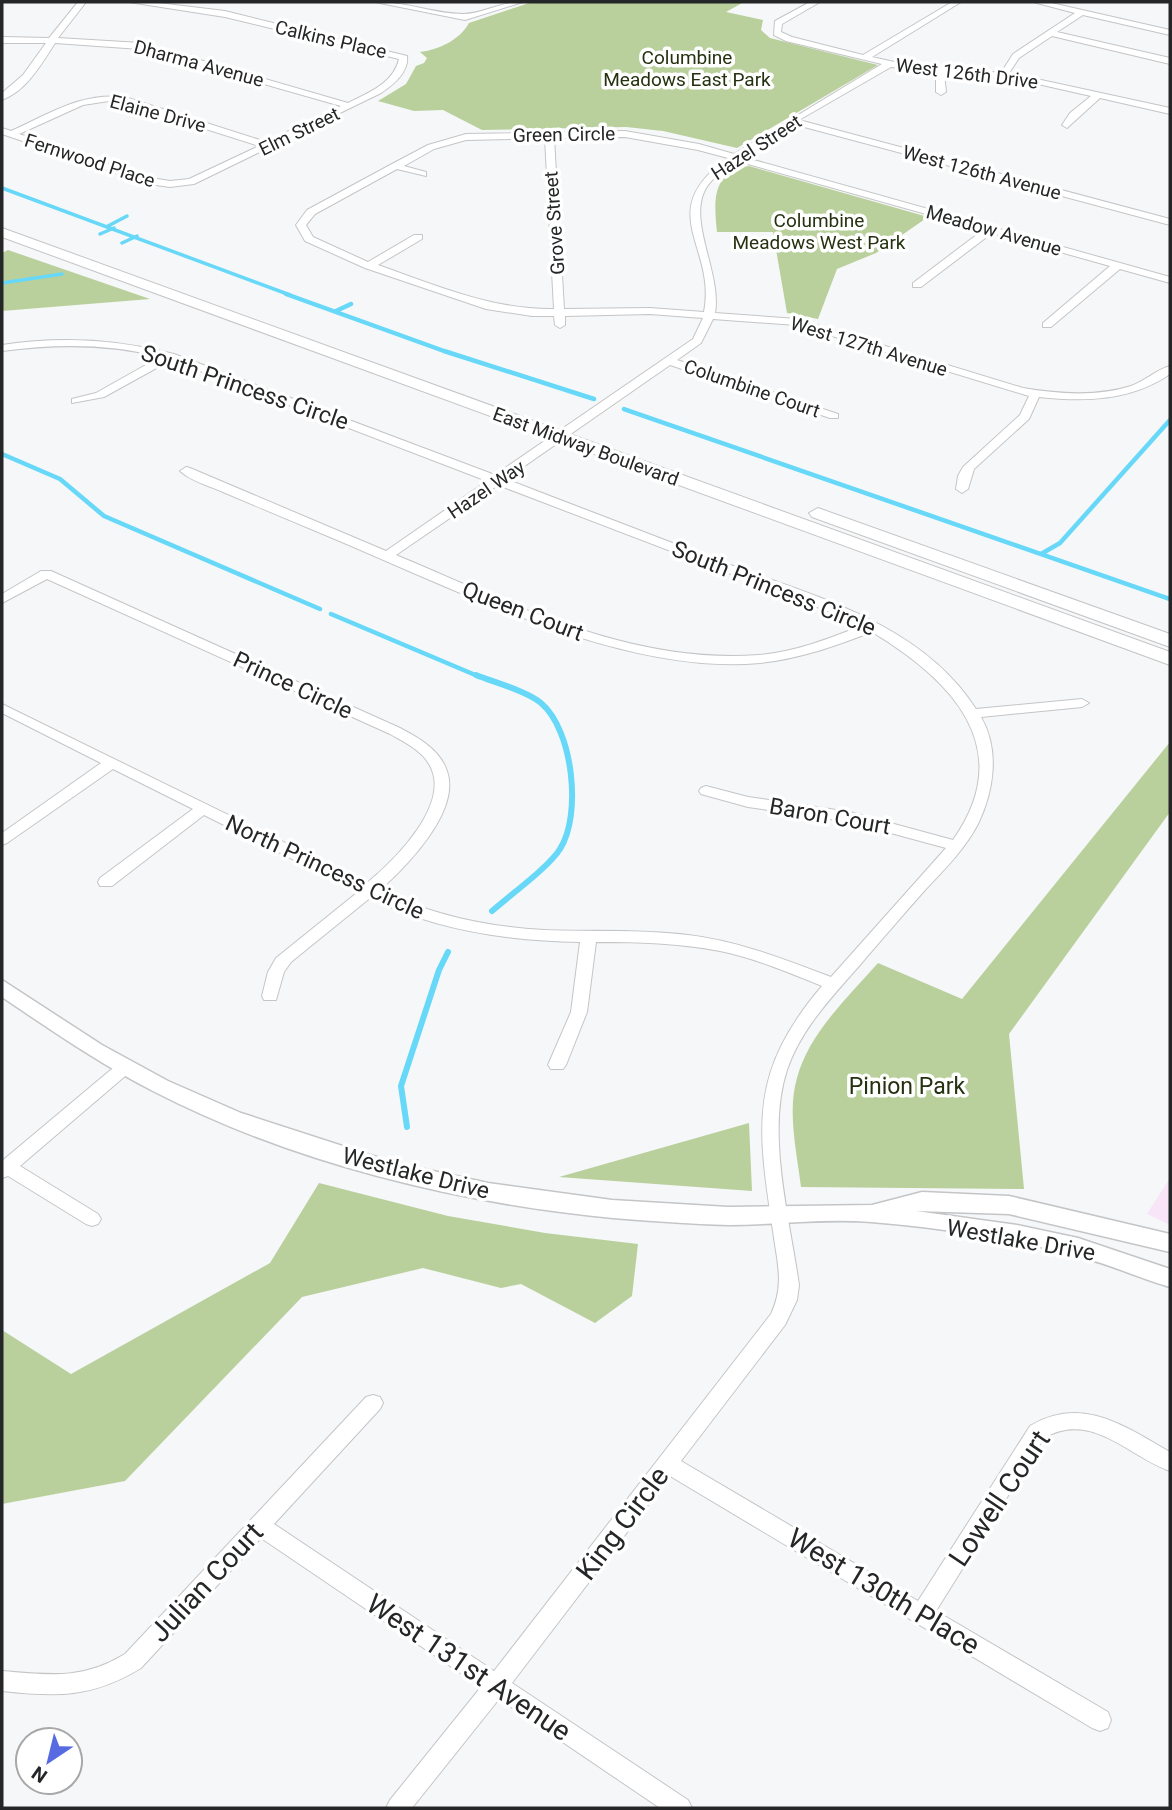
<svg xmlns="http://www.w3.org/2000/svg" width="1172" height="1810" font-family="Roboto,sans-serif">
<rect width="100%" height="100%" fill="#f6f7f9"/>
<path fill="#f8e6f8" d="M1170,1178V1225L1147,1214Z"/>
<path fill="#b9d09c" d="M532,2H744L726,12L763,20L761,30L770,38L878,65L737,148L663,131L626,127L482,130L443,110L414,111L378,101L406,84L416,66L424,63L427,58L420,52C438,50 460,40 469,23Z
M749,166L928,217L876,253L837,269L818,319L787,313L773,232H717C714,203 711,171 749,166Z
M8,250L150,299L2,311V253Z
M1170,742V812L1009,1034L1024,1189L801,1187C797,1153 787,1112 797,1078C809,1033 848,997 878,963L962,999Z
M749,1123L752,1191L559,1177Z
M319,1183L448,1216L545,1233L638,1244L632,1296L595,1323L521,1284L501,1288L423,1268L302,1297L125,1481L2,1504V1330L71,1374L270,1263Z"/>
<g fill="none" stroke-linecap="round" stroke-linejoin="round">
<path stroke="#68d8f8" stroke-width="3.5" d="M2,188L290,295
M108,226L127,216
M100,234L114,228
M122,243L137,236
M2,283L62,274"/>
<path stroke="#68d8f8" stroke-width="4.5" d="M286,294L444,351L594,399
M336,311L351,304
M624,409L1170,599
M2,454L60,479L104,516L320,609
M1041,554L1060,543L1170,420
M331,614L480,677"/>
<path stroke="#68d8f8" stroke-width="6" d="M476,675C493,682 527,691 541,703C573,730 582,815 560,849C549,867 509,896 492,911
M407,1127L401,1086L439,970L448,952"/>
<defs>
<path id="minor" d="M78,2H86L58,38L141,43L348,103C368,93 394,83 399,59L225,17L129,2H150L225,11L407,56C409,72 394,84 381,93L194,184L170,187L149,184L2,134V128L11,131C49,114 85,90 128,98L266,142L341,106L140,49L55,43C41,65 26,91 2,100V93L23,75L46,43H2V37L49,38ZM109,101L124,103L259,146L189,179L170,181L151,178L19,134L83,105Z
M375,2C405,1 434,14 463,14C483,14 502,1 523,2L465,20Z
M810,2H820L782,24L781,32L792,37L863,55L952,2H961L872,57L899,63L1001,73L1013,54L1075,13L1033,2H1047L1170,30V35L1083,15L1057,32L1170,58V64L1052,36L1019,58L1009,73L1170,108V114L1100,98L1067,128L1062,125L1070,113L1091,96L1020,80L944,73L946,92L941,95L936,92V72L891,67L799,120L1170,219V225L793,124L743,157L1170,277V283L1120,269L1051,327H1043V323L1110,266L992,233L921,287H913V283L983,230L737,161C726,168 711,178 705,190C688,222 722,275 715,313L797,319L1023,388C1058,394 1096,397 1131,386C1145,381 1156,370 1170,366V374C1131,401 1085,402 1039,397L1029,419L974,469L968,489L962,493L956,489L958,476L963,467L1020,415L1029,396L796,325L713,319L701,343L677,360L838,414V418H830L670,365L506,479C575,506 645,532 714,559C807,594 920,621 976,709L1082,699L1089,703L1082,707L981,717C1000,750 994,791 978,824C965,849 944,870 925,890C903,915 881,940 859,966C831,998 801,1029 787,1070C766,1134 790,1220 799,1285L797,1300L785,1325L681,1461L918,1601L1030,1426C1082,1395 1124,1426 1170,1452V1471C1128,1456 1091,1410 1044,1438L936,1611L1108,1712L1111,1720L1108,1728L1100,1731L1092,1728L670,1476L512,1683L688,1800L692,1808H660L499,1699L412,1808H386L390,1800L481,1687L261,1538L141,1668C92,1698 57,1697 2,1691V1671C50,1675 82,1680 125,1654L366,1397L373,1395L380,1397L383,1403L380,1409L274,1524L494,1671L771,1314C785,1284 777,1262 773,1231C757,1126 749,1072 822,986C789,973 755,958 720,951C679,943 638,942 596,942L587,1012L566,1065L563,1069H551L548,1065L571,1012L580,942C508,941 435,930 370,898L291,962L284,972L276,1000H264L262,996L268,972L276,958L358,892L204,815L112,886H100L98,882L100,878L193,809L113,769L7,843L2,845V833L101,763L2,713V704L367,883C394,861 453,803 429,764C421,750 404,742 390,734L47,579L2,603V594L41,571H51L400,728C419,738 440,750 447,771C461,811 407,866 380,890C431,915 487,927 544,930C592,932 640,929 688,935C738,941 784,959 831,977L946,848L850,822L748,807L701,794L699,791L701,788L706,786L748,797L850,812L953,840C1019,747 950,679 872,632C835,646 799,659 760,663C623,676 455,589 330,537C294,522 258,507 223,492C209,486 191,481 180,471L186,467L190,468L386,551L487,481L171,360L104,397L72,403V399L96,393L160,357C108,343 55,344 2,351V345C61,336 116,339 174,354L495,475L693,339L703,318L650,314L565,316V325L560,328L555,325L554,316H532L486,309L365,268L305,241L296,225L307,210L392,164L428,145L466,134L625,131L699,144L734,154L882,64L786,41L774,35L775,21ZM625,137L698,150L728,158C652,212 717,246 704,312L650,308L564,309L554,138ZM545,138L554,309C492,310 435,285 378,265L422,239V235H414L368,262L313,237L306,225L315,214L397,169L426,176V172L404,166L434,149L466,140ZM498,485L838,615L861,626C828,639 795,652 759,655C631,665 511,603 396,555Z
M125,1061L131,1063L134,1067L131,1071L20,1166L98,1214L101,1219L98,1224L92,1226L86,1224L8,1176L2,1178V1161L119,1063Z"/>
<path id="tertiary" d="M2,980L102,1045L168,1081L241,1113L392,1162L488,1183L612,1200L728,1207L872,1205L922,1192L1009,1196L1170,1234V1252L1009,1214L916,1211L1017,1225L1078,1238L1170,1269V1287C1139,1278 1109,1264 1077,1256C1016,1239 934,1227 871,1222C824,1218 776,1225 729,1225C691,1224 651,1221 613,1218C456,1203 293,1163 153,1091C100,1064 51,1030 2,997Z"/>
<path id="secondary" d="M2,228L1170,652V665L2,237Z
M818,508L1170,634V647L812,517L809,513Z"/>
</defs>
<use href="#minor" stroke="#c4c5c7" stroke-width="2"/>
<use href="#tertiary" stroke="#c4c5c7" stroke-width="3"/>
<use href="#secondary" stroke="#c4c5c7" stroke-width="2"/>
<use href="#minor" fill="#fff" fill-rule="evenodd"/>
<use href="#tertiary" fill="#fff" fill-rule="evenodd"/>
<use href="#secondary" fill="#fff" fill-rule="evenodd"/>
</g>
<g text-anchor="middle" stroke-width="7" stroke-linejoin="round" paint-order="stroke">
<g font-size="19" fill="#252627" stroke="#fff">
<text transform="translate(331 39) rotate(13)" y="7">Calkins Place</text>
<text transform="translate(199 63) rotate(15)" y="7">Dharma Avenue</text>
<text transform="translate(967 73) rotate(7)" y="7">West 126th Drive</text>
<text transform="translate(158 113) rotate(15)" y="7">Elaine Drive</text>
<text transform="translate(299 131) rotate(-26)" y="7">Elm Street</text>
<text transform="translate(564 134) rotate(-1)" y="7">Green Circle</text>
<text transform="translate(756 147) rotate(-33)" y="7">Hazel Street</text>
<text transform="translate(90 160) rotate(18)" y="7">Fernwood Place</text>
<text transform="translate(982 172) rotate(15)" y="7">West 126th Avenue</text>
<text transform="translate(554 223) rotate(-94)" y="7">Grove Street</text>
<text transform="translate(994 230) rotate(16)" y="7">Meadow Avenue</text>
<text transform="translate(869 346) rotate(17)" y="7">West 127th Avenue</text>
<text transform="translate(752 388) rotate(19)" y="7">Columbine Court</text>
<text transform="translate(586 446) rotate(20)" y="7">East Midway Boulevard</text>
<text transform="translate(486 489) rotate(-34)" y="7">Hazel Way</text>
</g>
<g font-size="19" fill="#253210" stroke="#fff">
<text x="687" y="64">Columbine<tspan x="687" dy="22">Meadows East Park</tspan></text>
<text x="819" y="227">Columbine<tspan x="819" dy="22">Meadows West Park</tspan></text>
</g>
<g font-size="23" fill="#252627" stroke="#fff">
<text transform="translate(245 387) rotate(19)" y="8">South Princess Circle</text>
<text transform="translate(774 588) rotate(22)" y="8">South Princess Circle</text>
<text transform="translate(523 611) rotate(21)" y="8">Queen Court</text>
<text transform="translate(293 685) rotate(25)" y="8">Prince Circle</text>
<text transform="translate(830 816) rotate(10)" y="8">Baron Court</text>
<text transform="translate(325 867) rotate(25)" y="8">North Princess Circle</text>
<text transform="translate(416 1173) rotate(14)" y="8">Westlake Drive</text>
<text transform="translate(1021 1240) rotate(10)" y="8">Westlake Drive</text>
</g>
<g font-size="23" fill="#253210" stroke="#fff">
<text x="907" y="1094">Pinion Park</text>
</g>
<g font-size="28" fill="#252627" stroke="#fff">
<text transform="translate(999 1498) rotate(-56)" y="10">Lowell Court</text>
<text transform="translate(622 1523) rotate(-53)" y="10">King Circle</text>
<text transform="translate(206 1582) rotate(-47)" y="10">Julian Court</text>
<text transform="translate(884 1591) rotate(31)" y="10">West 130th Place</text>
<text transform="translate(469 1667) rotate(34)" y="10">West 131st Avenue</text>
</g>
</g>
<rect width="1172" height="1810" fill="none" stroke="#252627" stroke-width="7"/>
<g transform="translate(49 1761) rotate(215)"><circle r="33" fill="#ffffff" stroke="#a8a8a9" stroke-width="2"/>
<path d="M0-5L12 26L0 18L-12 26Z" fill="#566be1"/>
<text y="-10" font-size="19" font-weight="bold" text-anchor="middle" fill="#252627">N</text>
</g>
</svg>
